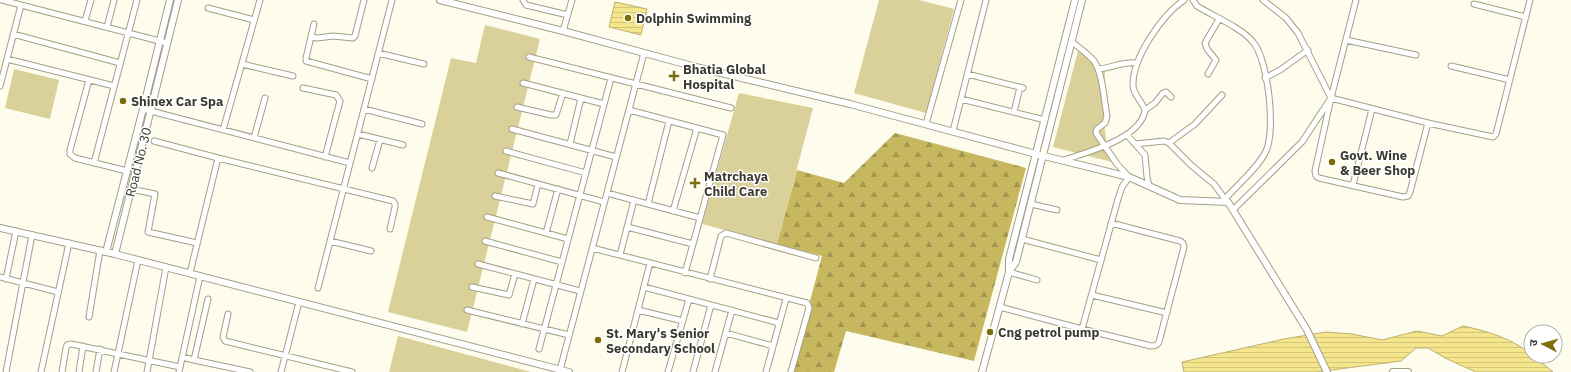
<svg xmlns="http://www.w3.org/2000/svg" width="1571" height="372" font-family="'IBM Plex Sans','Noto Sans Devanagari',sans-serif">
<defs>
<pattern id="forest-firs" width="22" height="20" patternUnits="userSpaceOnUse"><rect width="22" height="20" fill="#c7b75f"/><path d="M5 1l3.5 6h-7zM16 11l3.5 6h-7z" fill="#a3964f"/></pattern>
<pattern id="water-rules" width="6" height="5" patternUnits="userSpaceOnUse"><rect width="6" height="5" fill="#f5e58c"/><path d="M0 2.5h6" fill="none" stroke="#d3c579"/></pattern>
</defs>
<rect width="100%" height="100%" fill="#fefcec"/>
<path fill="#d9d09a" d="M879,0H919L954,9L926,113L854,93Z
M485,25L540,39L467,332L388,312L451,58L476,63Z
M1078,51L1105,72L1104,124L1107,145L1120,164L1053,147Z
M14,69L59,80L50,119L5,108Z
M739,93L813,108L777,244L702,224Z
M398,336L531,372H389Z"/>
<path fill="url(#forest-firs)" d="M895,133L1026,168L974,361L846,331L834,372H791L822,256L777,244L797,170L844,183Z"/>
<path fill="url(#water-rules)" stroke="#bdb170" d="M615,2L647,9L641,35L609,27Z
M1463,326C1487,331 1511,338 1531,354V356H1534L1553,372H1476L1447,359L1428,348H1416L1401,361L1316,372H1184L1182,362L1284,339L1326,332L1352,334L1382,340L1417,331L1442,336Z"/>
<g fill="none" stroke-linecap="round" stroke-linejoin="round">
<defs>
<path id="minor" d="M2,0L167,43
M523,0L526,5L568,15
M1193,0L1197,6C1213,16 1242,28 1253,42C1268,59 1276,130 1266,151C1259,167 1237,185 1225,199L1228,202
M1263,0L1286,18L1298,33L1331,98L1315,171L1316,176L1319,178L1403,197L1408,196L1410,192L1428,123
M1474,4L1526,17
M208,8L254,20
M85,21L91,0
M314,24L306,58V61L372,79
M107,27L114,0
M563,31L572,0
M13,34L120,63
M311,37L317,38L333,36L353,38L355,36L364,0
M1346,40L1416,55
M378,53L424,64
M529,57L731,108
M7,59L114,86
M242,64L293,76
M1451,66L1510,80
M1098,69C1112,68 1123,61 1137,63
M967,74L1023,88
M1208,74L1216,60L1207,49L1205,43L1219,19
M1265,78L1280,70L1308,50
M89,80L70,150V154L75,158L127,171
M523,83L604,104
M0,86L21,5
M303,88L336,95L340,101L325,157
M1331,98L1428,123L1493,137L1496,134L1530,0
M961,99L1045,120
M517,107L551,115H556L563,93
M143,109L350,163
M364,109L422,124
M629,110L723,135L685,273
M1145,110L1155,103L1163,93L1166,92L1171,97
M1014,112L1020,87
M926,124L961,0
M512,129L616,157
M223,130L260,0
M953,131L986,0
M358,134L403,145
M1127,135L1145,155L1147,177L1149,186
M254,138L265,98
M154,141L218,158L190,273
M1169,143L1195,124L1222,95
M570,144L581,98
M1135,144L1164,141L1169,143L1192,166L1214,184L1225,199
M506,151L586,173
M218,158L393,201L395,204V207L390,229
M1064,160C1087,152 1141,139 1145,110C1142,101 1134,96 1133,86C1132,58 1162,15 1184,0
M94,163L137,0
M372,168L380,140
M498,173L604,202
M1353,185L1372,109
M131,189L155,194L148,232L197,243
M607,193L700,218
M495,196L533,204L538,184
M648,204L669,121
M1031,204L1057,210
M1233,210L1302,142L1331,98L1356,0
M673,211L697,128
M487,217L568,239
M627,227L693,244
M546,233L558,189
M1022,239L1101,260
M330,241L371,251
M485,241L562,262
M592,248L807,303L809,308L791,372
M620,255L634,200
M478,264L580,291
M1009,272L1037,280
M0,277L58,292
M6,279L16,231
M710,279L721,236L726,233L816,258
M472,287L509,295L515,274
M644,287L779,323
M318,288L392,0
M1092,295L1167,313
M208,299L194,360L250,372
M1000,307L1082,329L1118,199L1122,187L1129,177L1117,164L1096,133L1097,129L1105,123L1107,116C1104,101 1103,74 1094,61C1088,54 1080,48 1072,42
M467,310L569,335
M638,310L683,321
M228,314L223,337L225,341L352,372
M89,317L100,250
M522,324L534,279
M1082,329L1151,346C1157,346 1159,344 1160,338L1184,247L1183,243L1180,241L1111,223
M726,333L773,346
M539,349L611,78
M182,357L194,360
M560,370L644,53
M6,372L32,235
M41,372L69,243
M62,372L66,348L67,345L71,344L180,367
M79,372L83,346
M96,372L100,349
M114,372L138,260
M147,372L166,267
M179,372L200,276
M281,372L299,302
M622,372L650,263
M668,372L689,299
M693,372L711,305
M715,372L732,310
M766,372L786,299"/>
<path id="tertiary" d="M440,0L563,31L696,67L850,104L1036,154L1129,177L1180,200L1228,202L1307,330L1327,372
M0,228L115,254L569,372
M106,252L143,109L170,0
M115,254L178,0
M1009,272L1016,262L1082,0
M982,372L1009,272V259L1075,0
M1393,372H1408"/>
</defs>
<use href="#minor" stroke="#a39f87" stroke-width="7"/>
<use href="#tertiary" stroke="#a39f87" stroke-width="8"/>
<use href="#minor" stroke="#fff" stroke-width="5"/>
<use href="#tertiary" stroke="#fff" stroke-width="6"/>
</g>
<g fill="#7d6e0a" stroke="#fff" stroke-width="1.5">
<circle cx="628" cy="18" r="4"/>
<path d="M672 70h4v4h4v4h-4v4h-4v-4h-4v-4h4z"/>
<circle cx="123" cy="101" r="4"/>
<circle cx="1332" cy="162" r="4"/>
<path d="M693 177h4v4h4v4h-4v4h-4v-4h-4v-4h4z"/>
<circle cx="990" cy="332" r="4"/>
<circle cx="598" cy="340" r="4"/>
</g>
<g text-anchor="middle" stroke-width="3" stroke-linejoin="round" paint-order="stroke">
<g font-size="13" font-weight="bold" fill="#3a392f" stroke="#fff" text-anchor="start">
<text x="636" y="23">Dolphin Swimming</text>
<text x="683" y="74">Bhatia Global<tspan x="683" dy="15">Hospital</tspan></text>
<text x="131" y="106">Shinex Car Spa</text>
<text x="1340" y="160">Govt. Wine<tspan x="1340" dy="15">&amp; Beer Shop</tspan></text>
<text x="704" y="181">Matrchaya<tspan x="704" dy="15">Child Care</tspan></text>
<text x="998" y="337">Cng petrol pump</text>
<text x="606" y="338">St. Mary's Senior<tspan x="606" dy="15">Secondary School</tspan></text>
</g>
<g font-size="13" fill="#3a392f" stroke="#fff">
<text transform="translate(138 162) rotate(-76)" y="5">Road No. 30</text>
</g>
</g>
<g transform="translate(1543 344) rotate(276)"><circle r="19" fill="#ffffff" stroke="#b0b0ac"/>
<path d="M0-3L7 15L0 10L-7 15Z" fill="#7d6e0a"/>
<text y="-6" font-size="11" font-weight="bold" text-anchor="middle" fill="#3a392f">उ</text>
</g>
</svg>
